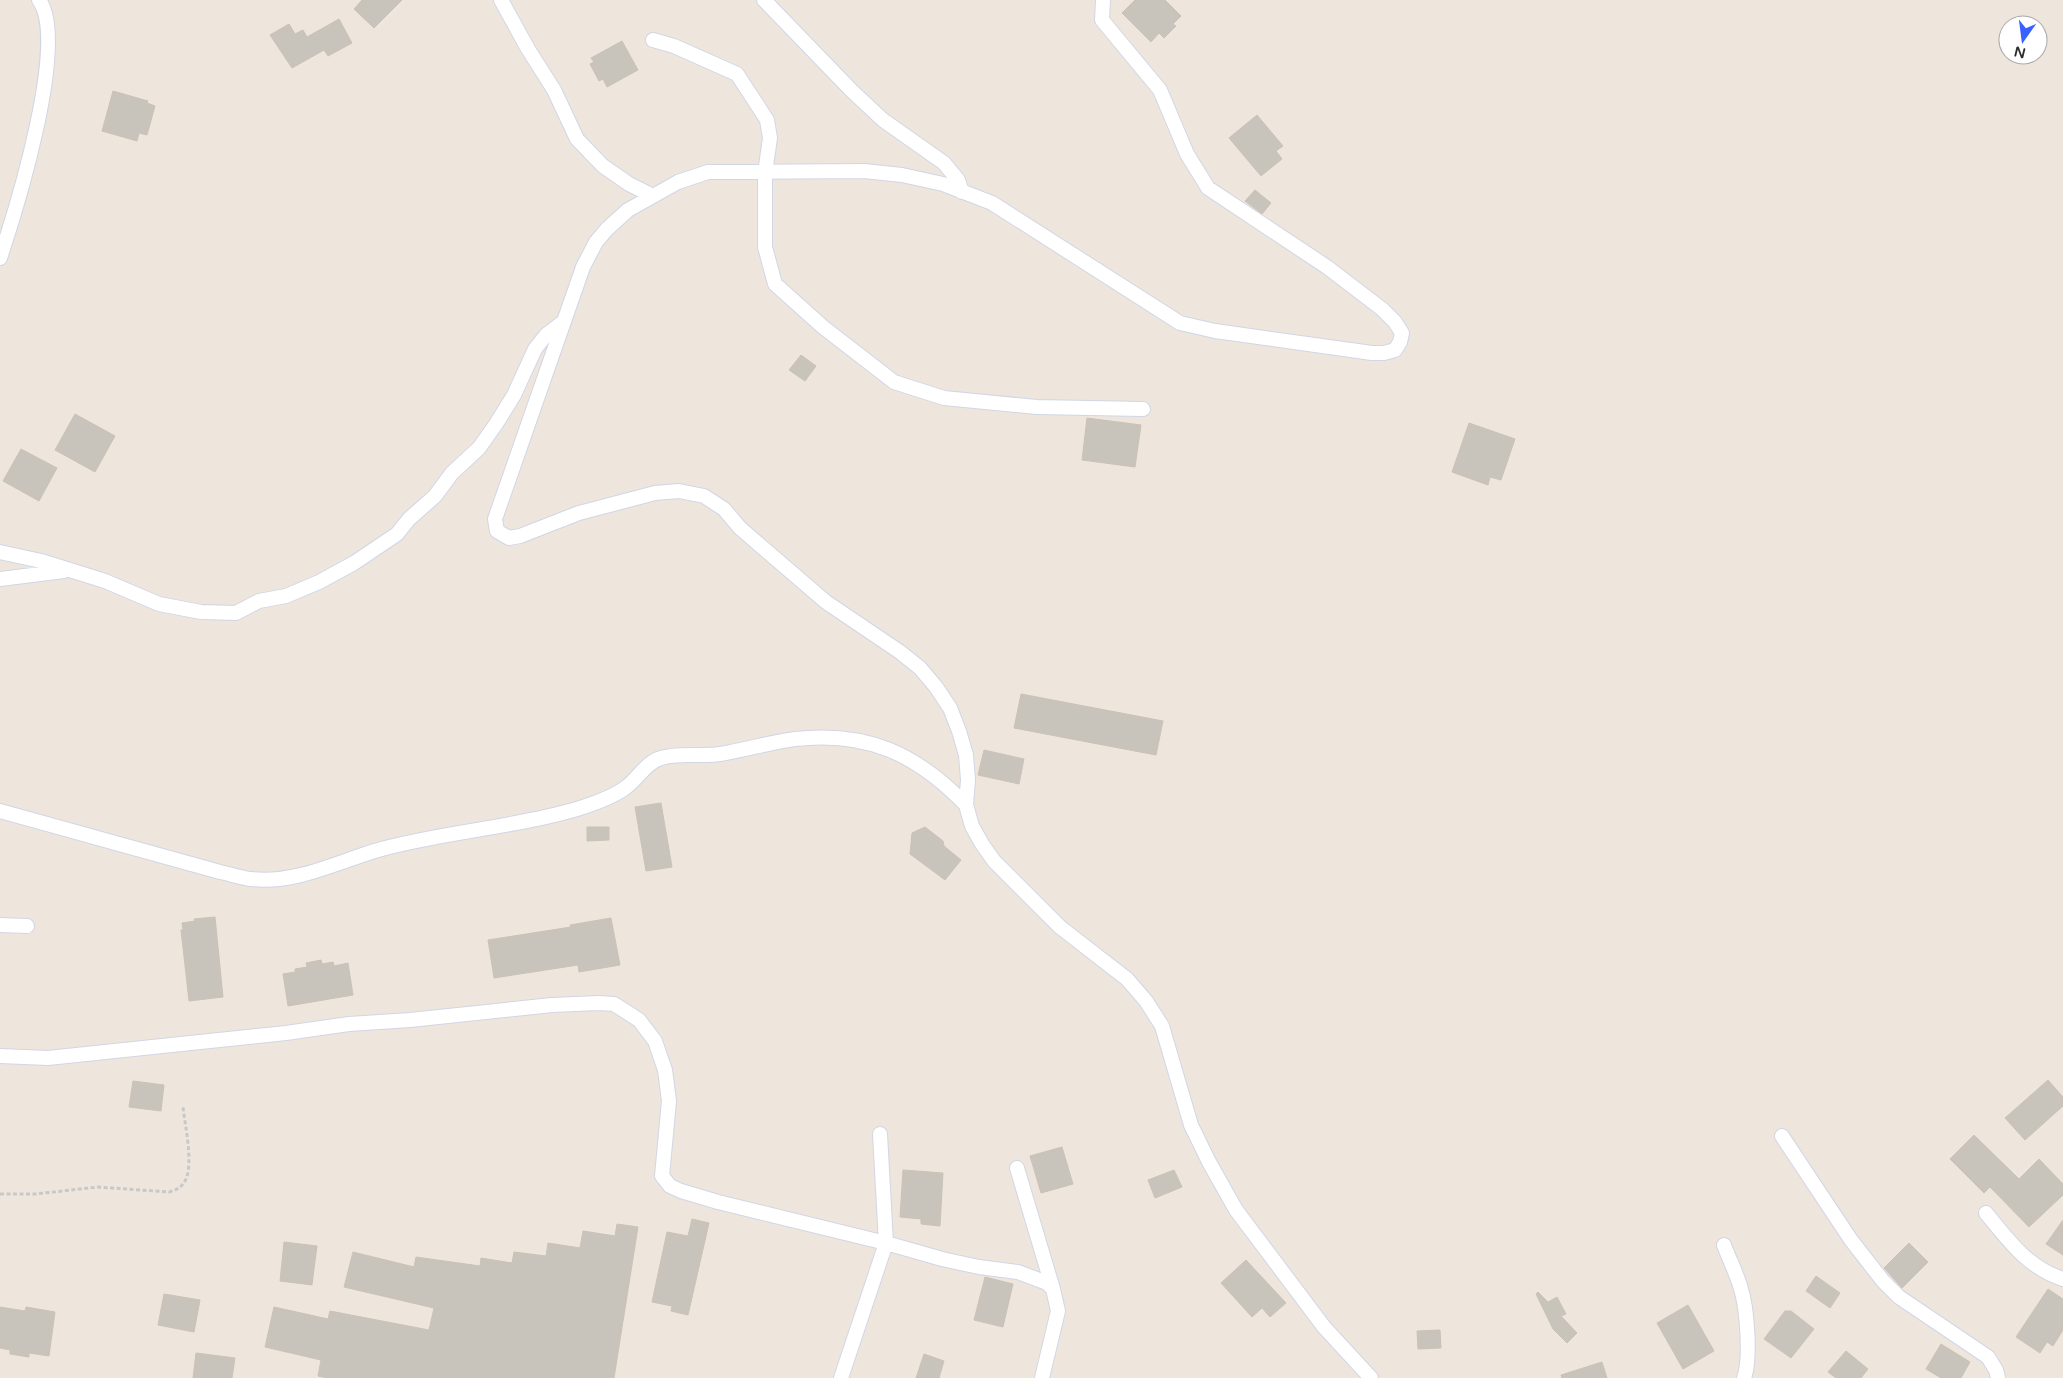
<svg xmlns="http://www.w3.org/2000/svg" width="2063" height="1378" font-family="'Varela Round',sans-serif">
<rect width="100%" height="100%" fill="#eee6dc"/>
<path fill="#c9c4bb" stroke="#cac2b6" d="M362,0H402L374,28L354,9Z
M1135,0H1165L1181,16L1173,24L1176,26L1164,38L1159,33L1151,42L1122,13Z
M339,19L352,43L328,56L324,50L292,68L270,35L289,24L295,34L303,30L307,37Z
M622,41L638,70L607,87L603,79L599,81L590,64L594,62L591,58Z
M113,91L148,101L147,103L155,106L147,135L139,133L137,141L102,131Z
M1257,115L1283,146L1276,151L1282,159L1261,176L1229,138Z
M1255,190L1271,203L1262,214L1245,201Z
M801,355L816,366L805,381L789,370Z
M75,414L115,436L95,472L55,450Z
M1087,418L1141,425L1135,467L1082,460Z
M1469,423L1515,439L1501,480L1490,477L1488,485L1452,472Z
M21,449L57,468L39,501L3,481Z
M1021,694L1163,721L1156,755L1014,728Z
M984,750L1024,759L1019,784L978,775Z
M661,803L672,867L646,871L635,807Z
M587,827H609V840L587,841Z
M925,827L943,841L944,846L961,860L945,880L910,854L912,833Z
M215,917L223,997L189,1001L181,930H183L182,923L195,921L194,919Z
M611,918L620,965L579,972L578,965L494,978L488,940L571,927L570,925Z
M321,960L322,964L333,962L334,966L348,963L353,995L288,1006L283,974L295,972V969L307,967L306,963Z
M2048,1080L2063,1097V1106L2025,1140L2005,1118Z
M133,1081L164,1085L161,1111L129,1107Z
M1974,1135L2019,1179L2039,1159L2063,1184V1195L2029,1227L1990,1187L1984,1193L1950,1159Z
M1062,1147L1073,1184L1041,1193L1030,1156Z
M903,1170L943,1173L940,1226L921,1224V1219L900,1217Z
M1174,1170L1182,1187L1155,1198L1148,1180Z
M692,1219L709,1223L688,1315L671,1311L672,1306L652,1302L667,1232L688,1236Z
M2063,1220V1255L2046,1244Z
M617,1224L638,1227L614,1378H327L318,1376L321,1360L265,1347L274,1307L328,1319L330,1311L429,1330L434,1308L344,1287L353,1252L414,1267L416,1257L480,1266L481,1258L512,1263L514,1252L546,1256L548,1243L580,1248L583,1231L615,1236Z
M284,1242L317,1246L312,1285L280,1281Z
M1909,1243L1928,1262L1902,1288L1884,1268Z
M1246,1260L1286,1303L1270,1317L1262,1308L1252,1317L1221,1283Z
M1816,1276L1840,1293L1830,1308L1806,1291Z
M985,1277L1013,1284L1003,1327L974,1320Z
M2048,1289L2063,1299V1330L2053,1346L2047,1342L2040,1353L2016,1337Z
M1538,1292L1548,1302L1557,1297L1566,1314L1561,1316L1577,1333L1567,1343L1553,1329L1536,1294Z
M164,1294L200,1300L194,1332L158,1325Z
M1688,1305L1714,1351L1683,1369L1657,1323Z
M0,1307L25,1311L26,1307L55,1312L49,1356L29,1353V1357L10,1354V1350L0,1348Z
M1785,1311H1791L1814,1329L1791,1358L1764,1339Z
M1440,1330L1441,1348L1418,1349L1417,1331Z
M1941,1344L1970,1362L1961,1378H1941L1926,1369Z
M1846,1351L1868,1369L1861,1378H1836L1828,1372Z
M196,1353L235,1358L232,1378H193Z
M924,1354L944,1361L939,1378H916Z
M1602,1362L1607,1378H1562L1561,1375Z"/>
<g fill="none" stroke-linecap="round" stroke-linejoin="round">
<defs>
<path id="street" d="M501,0L528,49L554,90L577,139L603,166L629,184L653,196
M764,0L852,91L883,120L944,163L958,180L962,192
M1103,0L1102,20L1160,90L1187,154L1208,188L1327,267L1382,309L1395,322L1402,333L1400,342L1395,350L1384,353H1372L1215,331L1180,323L992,203L943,184L902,175L864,171L708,172L678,182L628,210L607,229L596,242L583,267L495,519L497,531L509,538L520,536L579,513L655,493L679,491L704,496L724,509L740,528L826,602L900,652L920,668L936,687L950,708L959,731L966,755L968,780L966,805L972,826L982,844L994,861L1060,927L1127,979L1146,1001L1162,1026L1191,1125L1209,1162L1236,1210L1324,1327L1371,1378
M653,40L674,46L737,74L767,120L770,138L765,173V247L775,284L823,327L894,382L944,398L1037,407L1143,409
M0,258C16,210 69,41 39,0
M0,552L41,561L105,581L159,604L201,612L236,613L259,601L286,596L319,582L354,563L397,534L409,519L435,496L452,473L479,448L496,424L514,395L535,349L546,335L563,322
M0,579L64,571
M0,811L220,872C230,874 241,878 251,879C296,884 337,862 378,850C443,832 512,828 577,809C593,804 611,798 625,788C637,780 646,762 661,758C679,752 701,757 720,754C745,750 771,742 795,739C866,731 916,753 966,805
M0,925L27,926
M0,1056L48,1058L286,1033L349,1024L410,1020L552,1005L599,1003L614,1004L639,1020L655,1041L665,1070L669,1101L662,1176L670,1186L681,1191L718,1202L886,1243L942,1259L979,1267L1018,1272L1047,1283L1053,1289L1058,1311L1042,1378
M1782,1136L1851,1240L1883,1281L1899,1297L1988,1357L1996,1370L1998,1378
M1017,1168L1053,1289
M1986,1213C2008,1240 2028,1268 2063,1279
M1724,1245C1729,1259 1737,1274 1741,1289C1747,1308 1751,1359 1744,1378
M841,1378L886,1243L880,1134"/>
</defs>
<use href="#street" stroke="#d1d6e5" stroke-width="16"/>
<path stroke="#c8c8c8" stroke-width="3" stroke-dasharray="4 2.5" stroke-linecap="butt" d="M0,1194H35L98,1187L169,1192C176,1190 181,1188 185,1181C194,1165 185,1126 183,1107"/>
<use href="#street" stroke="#fff" stroke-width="14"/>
</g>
<g transform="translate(2023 40) rotate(194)"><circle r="24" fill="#ffffff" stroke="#aaaaaa"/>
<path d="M0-4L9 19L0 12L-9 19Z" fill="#3961ff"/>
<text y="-8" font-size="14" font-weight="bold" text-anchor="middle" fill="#2b2b2b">N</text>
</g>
</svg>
